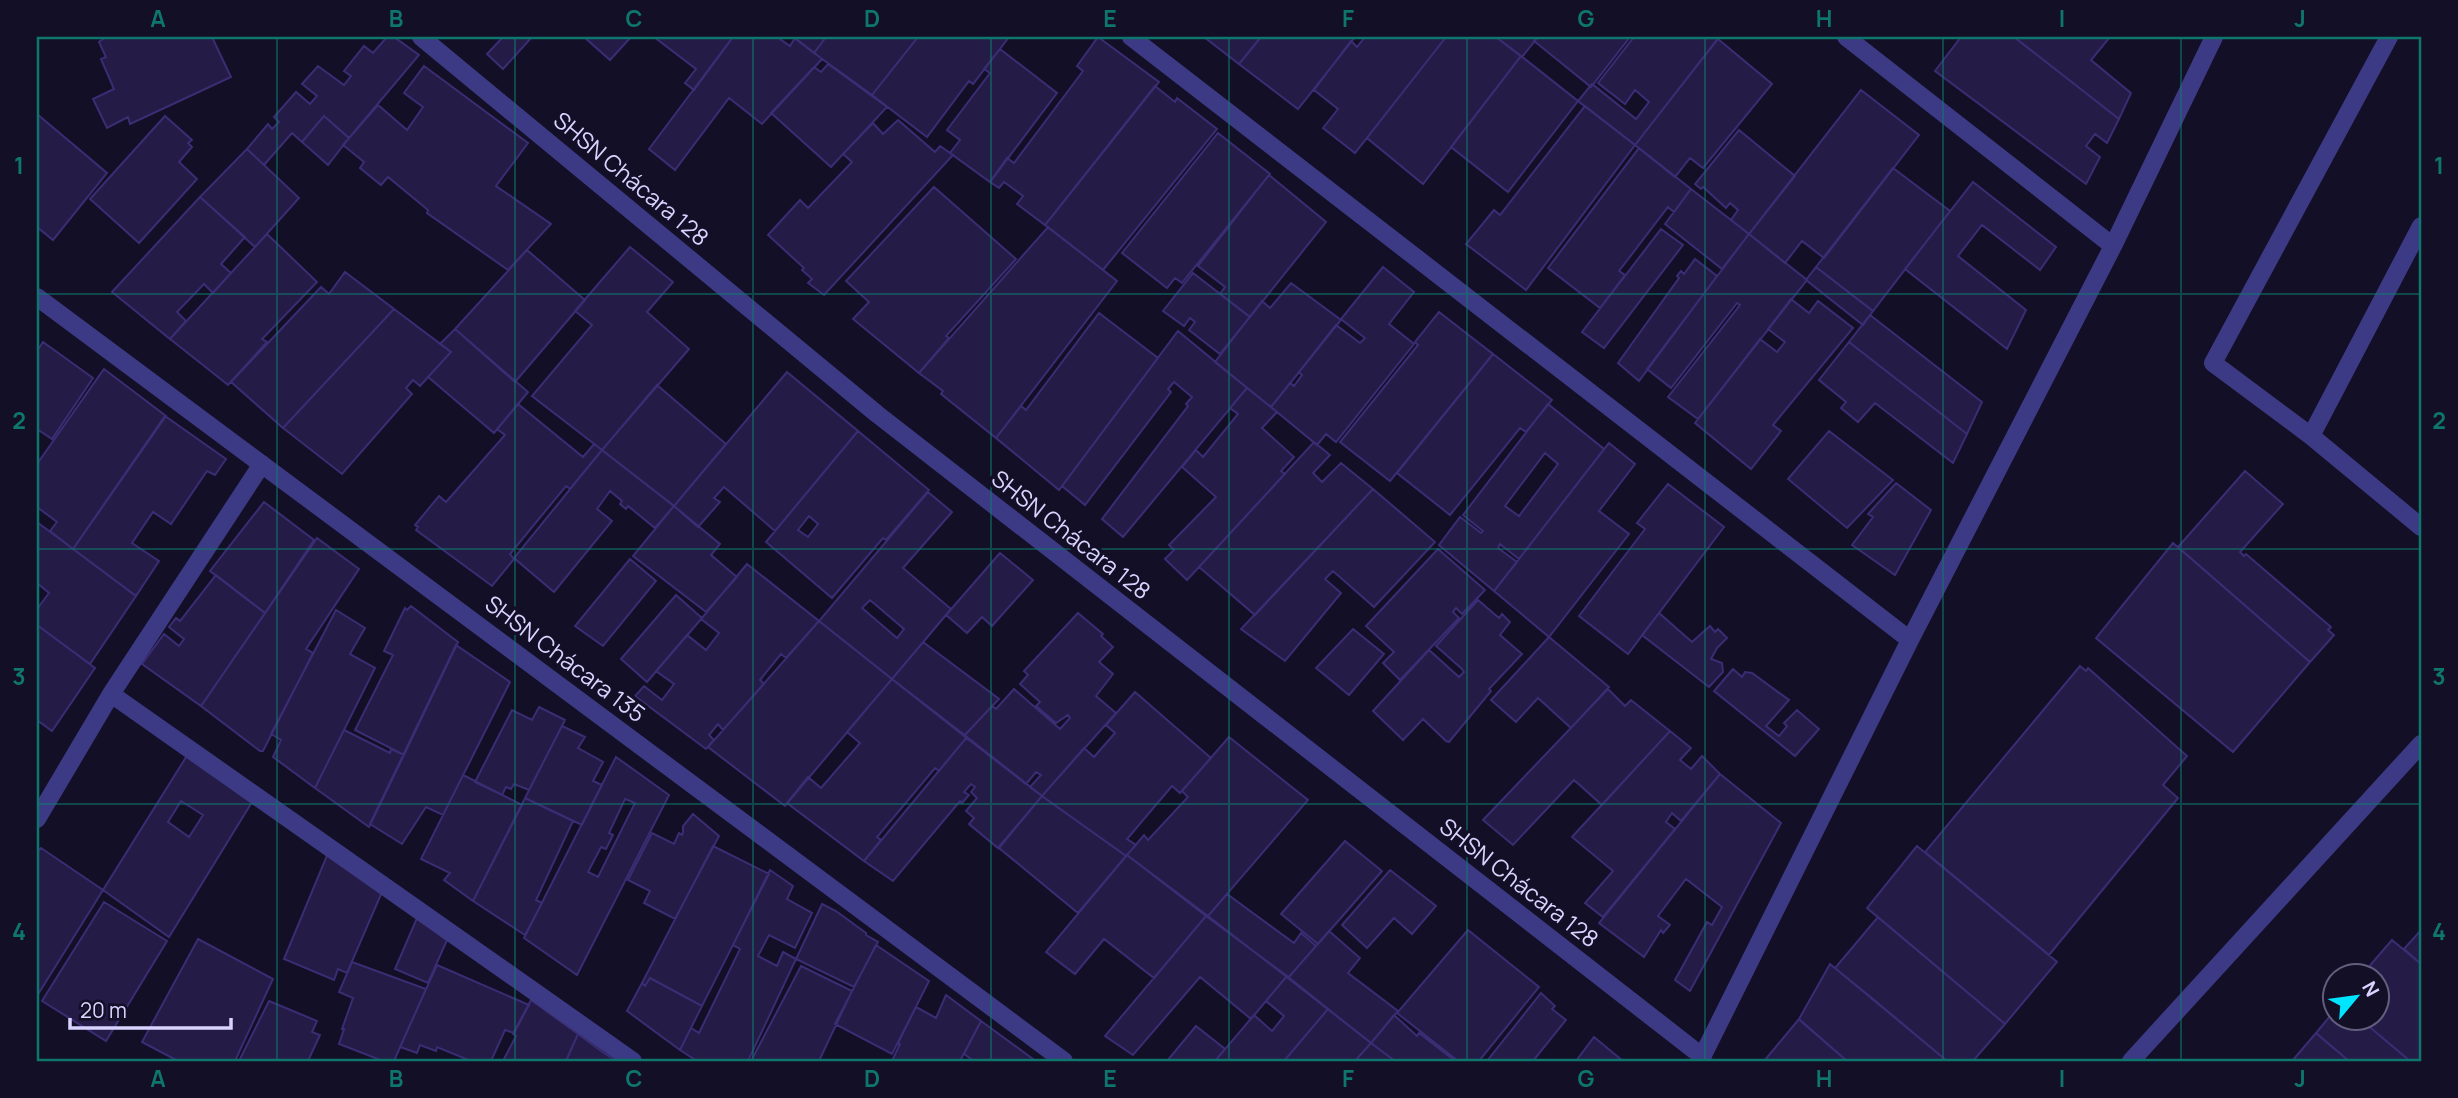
<svg xmlns="http://www.w3.org/2000/svg" width="2458" height="1098" font-family="Manrope,sans-serif">
<rect width="100%" height="100%" fill="#130f26"/>
<path fill="#241b47" stroke="#3b2d73" stroke-width="2" fill-rule="evenodd" d="M102,37H212L231,77L130,124L128,117L107,128L93,99L114,89L101,59L106,57L99,42L103,39Z
M387,37H394L419,55L349,138L324,116L302,142L292,133L264,165L247,149L268,124L272,129L279,122L274,117L296,92L310,104L317,96L302,84L318,66L344,85L351,76L344,71L364,46L373,53Z
M503,37H532L503,69L487,54Z
M584,37H631L610,60Z
M654,37H733L694,90L685,83L696,69Z
M733,37H777L790,46L795,38L822,59L762,124L729,98L675,170L649,149Z
M793,37H826L814,53Z
M826,37H918L872,95L814,53Z
M918,37H1009L973,84L969,81L927,137L872,95Z
M1098,37L1159,82L1045,225L1017,204L1023,196L1004,182L999,188L990,182L1007,158L1014,163L1083,71L1077,66Z
M1204,37H1261L1239,64Z
M1261,37H1355L1298,109L1239,64Z
M1365,37H1446L1355,153L1323,128L1338,109L1314,90L1351,41L1357,47Z
M1446,37H1496L1521,56L1423,184L1367,138Z
M1496,37H1538L1522,57Z
M1538,37H1630L1591,87L1534,41Z
M1634,37H1719L1635,145L1578,101L1592,84L1636,119L1649,102L1635,90L1625,104L1598,83Z
M1961,37H2014L2119,119L2107,143L2095,134L2086,146L2100,157L2086,184L1935,71Z
M2014,37H2110L2091,60L2131,93L2119,119Z
M1718,39L1772,84L1703,168L1690,158L1675,177L1635,145Z
M1000,49L1057,93L990,182L950,153L960,140L947,130L990,73L984,69Z
M1521,56L1578,101L1508,192L1451,147Z
M828,64L887,107L831,167L771,113L814,67L821,72Z
M424,66L528,143L496,186L551,224L508,270L427,213L428,210L388,177L381,185L360,168L364,162L343,145L378,105L407,130L423,107L404,93Z
M1155,86L1175,102L1177,98L1217,129L1103,270L1045,225Z
M1861,90L1919,135L1824,258L1802,241L1785,263L1749,234Z
M1585,106L1635,145L1526,290L1466,244L1494,210L1500,215Z
M37,114L107,173L53,240L37,227Z
M165,116L192,140L188,143L192,147L179,162L197,179L139,243L90,199Z
M324,116L349,138L328,165L302,142Z
M898,120L935,152L940,146L953,155L824,295L808,283L812,279L802,270L804,268L768,235L800,200L808,208L852,162L843,154L873,123L883,134Z
M1739,130L1795,176L1749,234L1731,220L1738,210L1730,203L1726,208L1703,187L1701,189L1695,184Z
M1218,133L1270,174L1182,283L1175,278L1167,288L1122,253Z
M1639,148L1691,189L1674,212L1668,207L1619,271L1625,275L1600,308L1548,268Z
M247,149L299,198L255,247L200,197Z
M1893,168L1950,211L1873,311L1816,267Z
M1269,175L1326,222L1250,317L1220,294L1225,287L1198,266Z
M1973,182L2056,247L2040,270L1982,225L1958,256L2026,310L2007,349L1905,269Z
M934,187L1016,259L946,336L949,338L919,373L853,319L869,302L846,281Z
M1691,189L1749,234L1722,269L1665,224Z
M200,197L245,237L221,264L231,273L213,293L204,284L177,312L186,321L170,339L112,292Z
M1048,227L1117,281L996,438L941,394L943,391L919,373Z
M1661,229L1683,245L1604,348L1582,332Z
M267,234L317,282L262,339L267,342L228,385L170,339Z
M1749,234L1807,280L1698,419L1668,397L1740,305L1737,303L1671,388L1647,369Z
M630,247L673,282L647,312L689,349L602,450L532,396L592,325L575,311Z
M527,250L585,300L515,382L455,329Z
M1695,259L1717,276L1639,381L1618,363L1679,278L1677,276L1681,271L1684,274Z
M1383,267L1414,292L1389,324L1414,344L1336,442L1326,434L1317,445L1271,407L1290,383L1294,386L1302,375L1299,372L1336,325L1360,343L1365,338L1341,319Z
M1816,267L1873,311L1863,325L1806,280Z
M345,272L394,309L283,428L231,382L321,287L329,294Z
M1193,273L1250,317L1220,354L1189,330L1195,322L1190,318L1184,326L1163,311Z
M1291,283L1341,320L1271,407L1215,362L1262,301L1270,308Z
M1791,299L1809,313L1818,301L1853,328L1773,425L1781,431L1751,469L1695,423L1760,339L1777,352L1785,342L1768,329Z
M394,309L451,352L420,386L413,380L406,388L412,394L342,474L283,428Z
M1439,312L1493,354L1390,481L1340,442L1418,345L1415,342Z
M1099,313L1158,358L1059,490L996,438L1021,406L1026,410Z
M1870,315L1982,402L1967,434L1849,342Z
M455,329L528,392L494,433L428,377L451,352L440,344Z
M1178,331L1247,388L1123,537L1102,519L1188,406L1186,404L1192,397L1174,382L1168,389L1171,392L1085,505L1062,486Z
M43,342L93,378L52,439L37,429V351Z
M1849,342L1967,434L1953,463L1875,403L1858,422L1841,408L1846,402L1819,380Z
M1493,354L1552,400L1526,432L1520,428L1450,515L1397,473Z
M104,369L166,416L73,549L50,531L57,522L37,507V464Z
M787,372L858,431L775,531L724,487L714,498L720,502L698,527L674,506Z
M657,385L726,444L674,506L602,450Z
M1247,388L1277,412L1262,428L1294,457L1281,471L1285,474L1187,580L1165,559L1174,550L1169,545L1216,497L1182,467L1196,450L1203,457L1238,414L1230,408Z
M518,404L583,457L594,444L602,450L570,489L566,486L510,554L514,559L492,586L416,530L418,527L415,525L439,496L446,502L505,435L497,429Z
M1548,404L1604,449L1519,559L1500,544L1498,548L1517,562L1494,591L1439,545L1460,517L1481,533L1483,531L1463,515ZM1545,453L1558,464L1519,516L1505,506Z
M165,416L226,459L215,475L207,471L171,524L153,512L132,543L159,561L136,596L73,549Z
M858,431L929,490L886,540L883,538L832,598L766,542ZM809,516L818,524L808,537L798,530Z
M1829,431L1893,480L1847,528L1788,479Z
M1314,442L1330,455L1313,473L1322,482L1341,463L1373,489L1255,615L1199,567Z
M1609,443L1635,464L1599,511L1629,534L1549,637L1494,591Z
M602,450L674,506L655,528L628,506L626,509L620,504L622,501L610,491L597,509L612,521L554,592L514,558Z
M2245,471L2283,504L2240,552L2244,556L2246,554L2331,627L2328,630L2334,635L2310,662L2178,547Z
M1896,483L1931,510L1895,575L1852,545L1873,517L1868,514Z
M1668,484L1724,527L1628,654L1579,616L1645,529L1637,523Z
M1373,489L1435,542L1374,607L1333,571L1325,579L1341,593L1285,661L1241,629Z
M928,492L952,512L903,568L951,609L892,679L819,621ZM870,600L904,629L897,638L862,608Z
M264,502L314,540L265,613L210,571Z
M674,506L720,544L711,555L737,577L706,612L633,556Z
M37,522L136,596L90,664L37,625V609L49,593L37,583Z
M317,538L359,569L306,649L313,653L263,751H260L201,706Z
M2173,543L2310,662L2233,752L2096,638Z
M1438,549L1485,590L1462,614L1456,608L1453,612L1459,618L1400,680L1383,663L1394,652L1366,626Z
M1000,553L1033,580L992,626L982,617L967,633L946,615Z
M630,559L656,581L603,646L575,626Z
M747,564L819,621L786,658L781,654L760,680L764,684L723,730L718,724L709,735L714,740L706,749L635,696L644,686L662,700L674,684L656,671L687,635L706,650L719,633L701,619Z
M216,575L265,613L201,706L142,664L164,634L179,646L184,639L169,627L176,618L180,621Z
M676,595L702,618L647,682L621,659Z
M1478,600L1499,618L1502,614L1510,622L1500,635L1522,654L1489,689L1491,691L1449,742L1446,741L1423,719L1403,740L1373,711L1429,650L1459,677L1464,672L1462,669L1436,646Z
M411,606L458,642L404,755L355,730L393,655L384,651L405,608L407,610Z
M336,610L365,628L350,654L375,668L315,788L273,757L281,740L271,734Z
M1078,613L1103,634L1101,636L1113,647L1099,662L1113,674L1096,696L1116,713L1042,796L1030,787L1041,775L1036,772L1026,784L964,736L992,706L996,709L1014,689L1060,729L1070,718L1068,715L1056,723L1036,706L1040,702L1020,684L1028,675L1024,671Z
M1659,613L1692,642L1710,626L1715,632L1718,629L1727,638L1717,648L1711,659L1722,663L1723,672L1709,687L1642,635Z
M819,621L892,679L785,806L708,747Z
M37,625L95,668L52,731L37,720Z
M1353,629L1384,654L1349,695L1316,668Z
M1549,637L1609,687L1571,728L1538,698L1516,722L1491,700Z
M923,642L999,699L964,736L892,679Z
M456,645L510,682L443,815L426,807L402,844L370,824Z
M2080,666L2086,671L2088,668L2187,756L2163,785L2178,798L2049,955L1925,852Z
M1733,669L1742,677L1745,672L1752,673L1789,700L1766,726L1779,736L1787,726L1784,723L1797,710L1819,729L1795,756L1714,691Z
M892,679L967,737L939,771L935,768L877,837L881,840L864,861L787,803L808,777L821,788L860,743L847,732Z
M1608,689L1625,706L1631,700L1670,731L1602,805L1574,780L1513,845L1483,820Z
M1135,692L1211,758L1180,793L1172,786L1127,839L1136,845L1126,856L1042,796L1084,748L1094,757L1115,733L1106,725Z
M539,707L565,720L529,790L514,784L511,789L506,787L502,795L475,782L512,710L532,720Z
M562,726L585,737L578,748L603,762L593,781L602,785L582,825L525,798Z
M344,730L390,753L391,749L404,755L369,827L315,788Z
M1670,731L1691,748L1680,760L1691,769L1702,756L1720,774L1681,821L1672,813L1666,822L1675,829L1603,917L1585,903L1613,871L1572,837Z
M967,737L1042,796L998,848L969,824L974,818L966,811L977,798L971,792L975,787L971,784L964,792L969,795L962,803L960,801L893,881L864,861Z
M1229,737L1308,800L1208,916L1127,855L1144,835L1148,840L1188,797L1182,791Z
M188,754L257,794L169,937L103,890ZM181,801L203,815L189,837L168,822Z
M616,757L669,795L577,975L524,938ZM625,799L635,803L598,877L588,872L601,847L606,849L613,835L609,833Z
M1720,774L1781,823L1690,991L1675,980L1707,922L1712,925L1722,907L1686,879L1658,916L1670,925L1663,933L1661,930L1644,957L1599,923Z
M463,775L522,805L473,901L444,880L450,873L421,859Z
M1042,796L1126,856L1078,913L999,848Z
M525,798L573,821L536,900L542,903L525,935L473,901Z
M693,814L719,836L675,919L644,903L650,891L628,880L652,833L674,844L679,833L682,835L683,832V826Z
M1345,841L1382,871L1318,944L1281,914Z
M713,846L769,874L702,1006L650,978L645,986L642,983Z
M1917,846L2057,962L2005,1024L1867,908Z
M41,848L103,890L37,996V852Z
M328,853L382,892L347,973L338,969L334,980L284,959Z
M1127,855L1206,916L1154,978L1104,939L1075,974L1046,952Z
M770,870L793,886L787,899L812,913L795,948L769,935L758,956L777,966L783,952L796,959L748,1061H697L680,1050L691,1028L699,1033L740,949L733,945Z
M1390,870L1436,906L1412,934L1394,918L1367,948L1342,925Z
M1227,894L1294,943L1301,933L1316,946L1288,978L1208,916Z
M104,902L167,941L106,1041L42,1001Z
M822,904L836,911L866,933V935L878,942L854,987L796,959Z
M1206,916L1287,976L1251,1019L1200,977L1133,1055L1105,1036Z
M1878,917L2005,1024L1973,1061H1947L1835,968Z
M417,918L447,940L428,983L395,969Z
M1468,930L1539,987L1479,1061H1458L1397,1013Z
M2421,930V964L2404,949Z
M1329,931L1360,958L1348,973L1398,1011L1371,1043L1288,978Z
M198,939L273,979L235,1061H178L142,1042Z
M2392,940L2421,964V1061H2410L2359,1018H2378V976H2372L2366,970Z
M876,945L929,981L892,1054L835,1024Z
M352,962L426,989L394,1061H383L339,1044L344,1029H342L353,998L339,992Z
M1830,964L1873,999L1947,1061H1847L1799,1019Z
M437,965L529,1005L514,1033L505,1030L491,1061H471L437,1047L436,1051L420,1045L417,1053L400,1047Z
M801,966L852,991L819,1061H751Z
M1287,976L1328,1009L1284,1061H1215L1254,1015L1272,1031L1284,1016L1266,1001Z
M650,978L702,1006L680,1050L627,1011L642,983L645,986Z
M1541,993L1555,1006L1552,1009L1566,1020L1533,1061H1487Z
M946,995L981,1021L960,1061H892L900,1044L898,1043L916,1007L936,1018Z
M531,1000L578,1034L566,1061H503L516,1036L513,1034Z
M269,1001L317,1021L312,1032L320,1035L308,1061H239Z
M1328,1009L1371,1043L1355,1061H1284Z
M2336,1009V1018H2359L2410,1061H2349L2316,1033Z
M1394,1015L1417,1036L1419,1033L1455,1061H1395L1371,1043Z
M1799,1019L1803,1023L1847,1061H1764Z
M981,1021L1033,1059L1032,1061H974L964,1054Z
M1196,1026L1225,1049L1215,1061H1167Z
M2316,1033L2324,1040L2349,1061H2292Z
M578,1034L604,1053L616,1061H566Z
M1594,1037L1623,1061H1576Z
M1371,1043L1395,1061H1355Z"/>
<g fill="none" stroke-linecap="round" stroke-linejoin="round">
<path stroke="#3d3a85" stroke-width="18" d="M421,37L877,414L1703,1057
M1131,37L1910,640
M1846,37L2113,246
M2389,37L2213,363L2311,436L2421,527
M37,297L1064,1061
M2311,436L2421,226
M111,694L633,1061
M37,819L111,694L262,464
M1700,1061L1910,640L2113,246L2214,37
M2131,1061L2421,744"/>
</g>
<path fill="none" stroke="#0f766e" stroke-width="2" stroke-opacity="0.55" d="M277,37V1061M515,37V1061M753,37V1061M991,37V1061M1229,37V1061M1467,37V1061M1705,37V1061M1943,37V1061M2181,37V1061M37,294H2421M37,549H2421M37,804H2421"/>
<g text-anchor="middle" stroke-width="7" stroke-linejoin="round" paint-order="stroke">
<g font-size="23" fill="#d9d4ff" stroke="#130f26">
<text transform="translate(631 179) rotate(40)" y="8">SHSN Chácara 128</text>
<text transform="translate(1071 535) rotate(38)" y="8">SHSN Chácara 128</text>
<text transform="translate(565 659) rotate(37)" y="8">SHSN Chácara 135</text>
<text transform="translate(1519 883) rotate(38)" y="8">SHSN Chácara 128</text>
</g>
</g>
<rect width="2458" height="1098" fill="none" stroke="#130f26" stroke-width="77"/>
<g transform="translate(2356 997) rotate(61)"><circle r="33" fill="#130f26" stroke="#625e7d" stroke-width="2"/>
<path d="M0-5L12 26L0 18L-12 26Z" fill="#00e5ff"/>
<text y="-10" font-size="19" font-weight="bold" text-anchor="middle" fill="#d9d4ff">N</text>
</g>
<path d="M70 1018v10h161v-10" fill="none" stroke="#d9d4ff" stroke-width="3.5"/>
<text x="80" y="1018" font-size="21" fill="#d9d4ff" stroke="#130f26" stroke-width="5" paint-order="stroke">20 m</text>
<rect x="38" y="38" width="2382" height="1022" fill="none" stroke="#0f766e" stroke-width="2.5"/>
<g font-size="23" text-anchor="middle" font-weight="bold" fill="#0f766e">
<text x="158" y="27">A</text>
<text x="396" y="27">B</text>
<text x="634" y="27">C</text>
<text x="872" y="27">D</text>
<text x="1110" y="27">E</text>
<text x="1348" y="27">F</text>
<text x="1586" y="27">G</text>
<text x="1824" y="27">H</text>
<text x="2062" y="27">I</text>
<text x="2300" y="27">J</text>
<text x="19" y="174">1</text>
<text x="2439" y="174">1</text>
<text x="19" y="429">2</text>
<text x="2439" y="429">2</text>
<text x="19" y="685">3</text>
<text x="2439" y="685">3</text>
<text x="19" y="940">4</text>
<text x="2439" y="940">4</text>
<text x="158" y="1087">A</text>
<text x="396" y="1087">B</text>
<text x="634" y="1087">C</text>
<text x="872" y="1087">D</text>
<text x="1110" y="1087">E</text>
<text x="1348" y="1087">F</text>
<text x="1586" y="1087">G</text>
<text x="1824" y="1087">H</text>
<text x="2062" y="1087">I</text>
<text x="2300" y="1087">J</text>
</g>
</svg>
